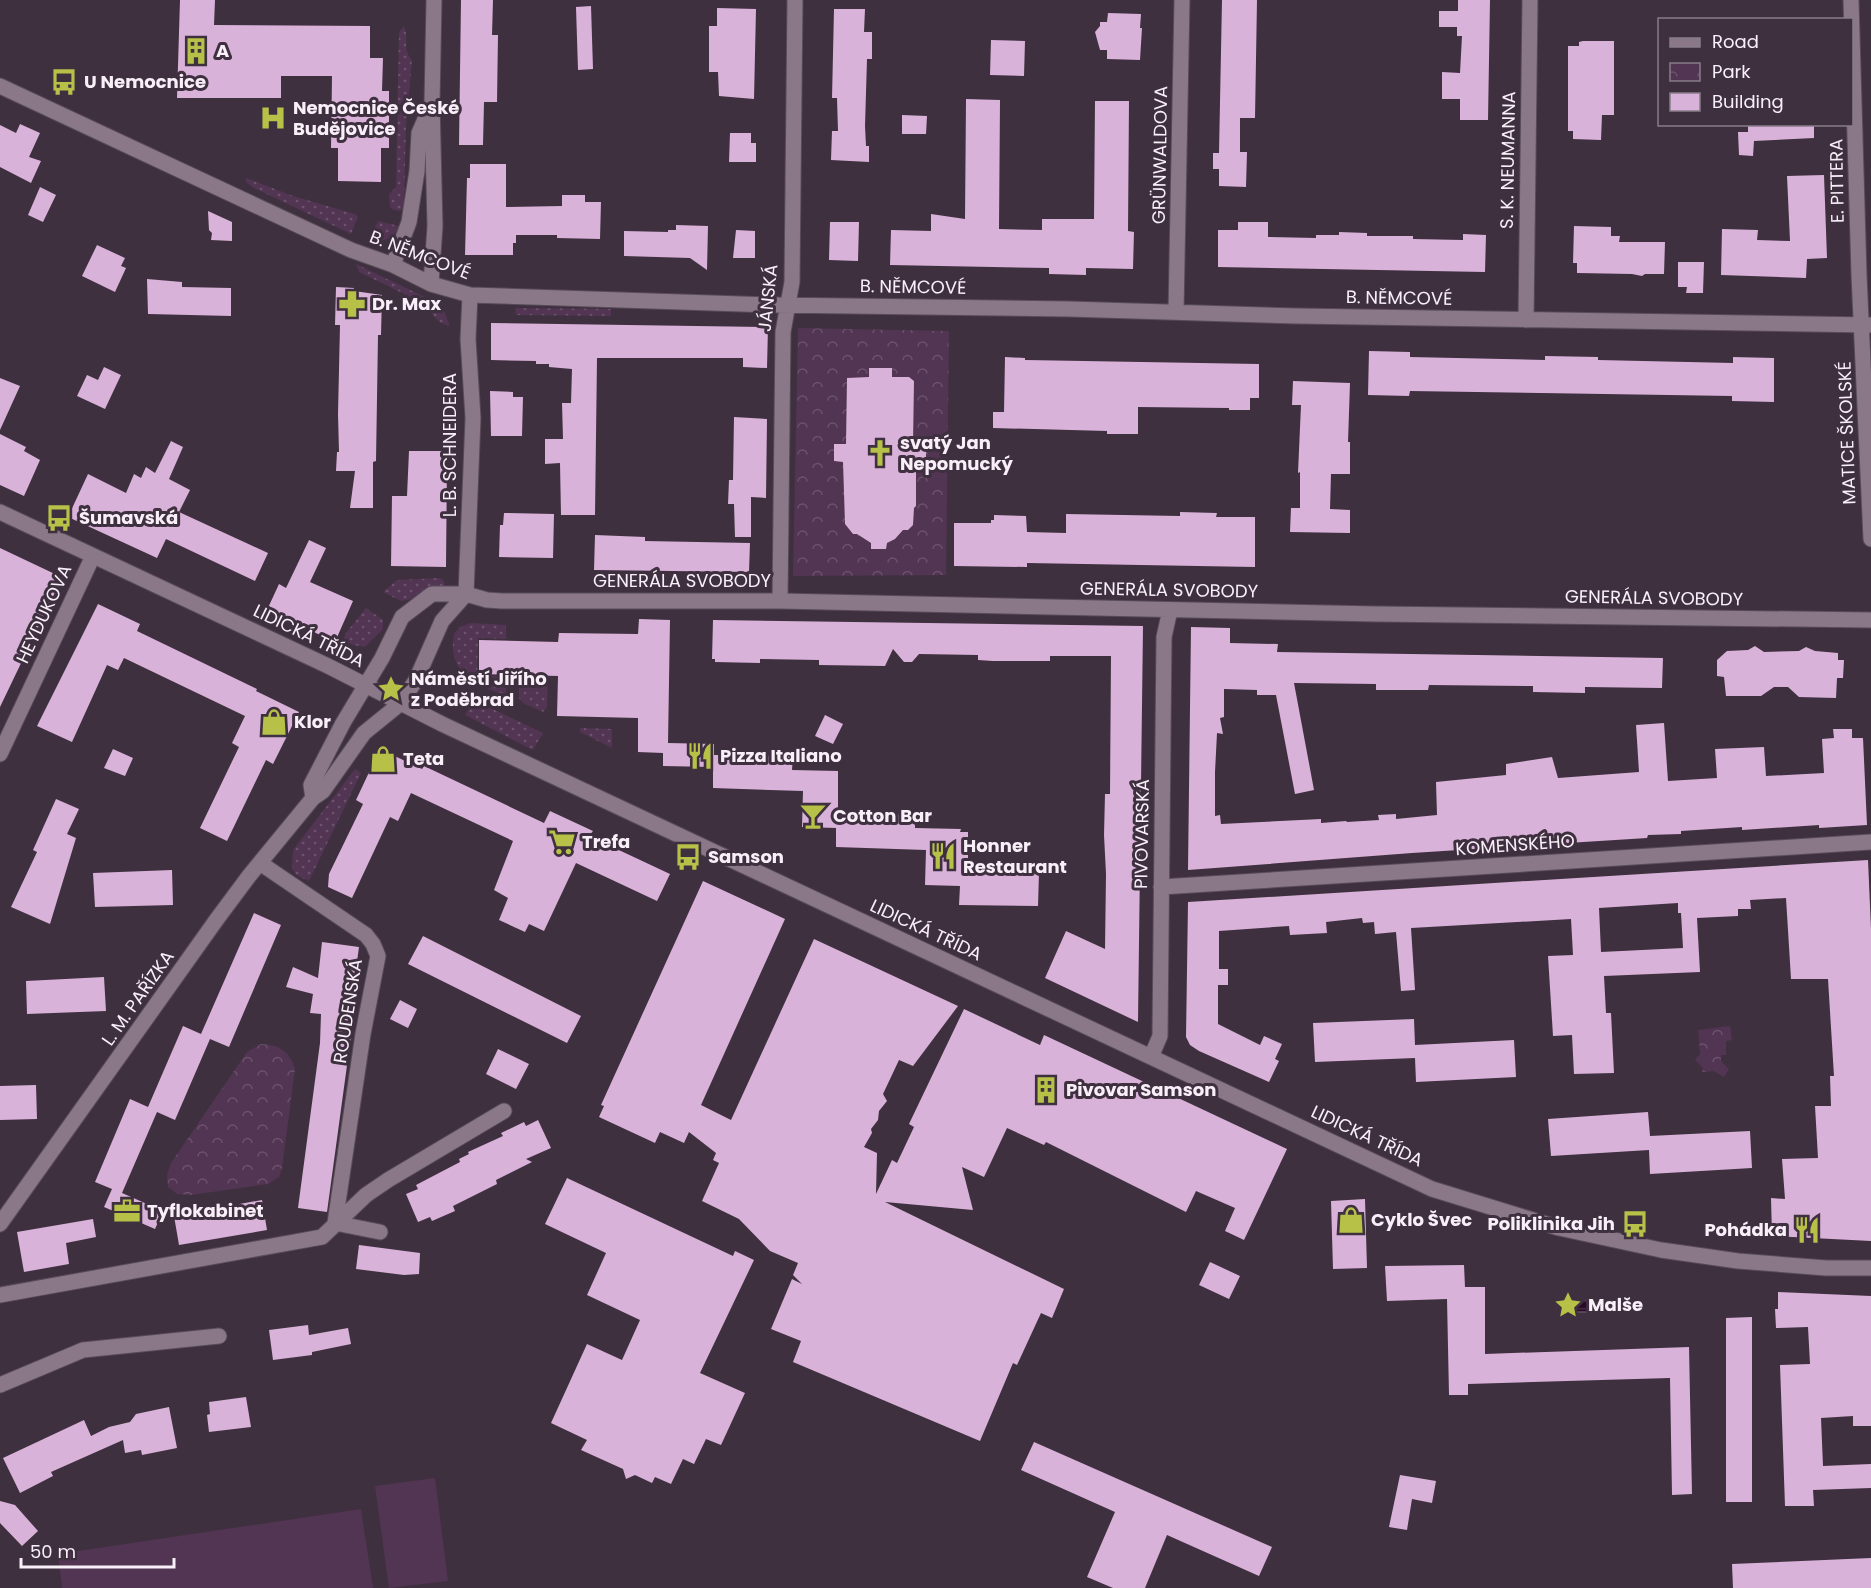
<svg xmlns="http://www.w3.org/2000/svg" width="1871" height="1588" font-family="Poppins,sans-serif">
<defs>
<pattern id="grass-dots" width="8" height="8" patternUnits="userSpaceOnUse" patternTransform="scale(1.5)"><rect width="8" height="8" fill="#523453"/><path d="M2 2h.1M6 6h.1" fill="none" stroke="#6c526c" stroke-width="1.8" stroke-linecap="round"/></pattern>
<pattern id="park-crowns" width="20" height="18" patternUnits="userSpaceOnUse" patternTransform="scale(1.5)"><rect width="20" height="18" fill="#523453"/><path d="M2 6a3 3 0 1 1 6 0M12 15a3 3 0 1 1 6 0" fill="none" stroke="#6c526c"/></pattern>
<pattern id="water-rules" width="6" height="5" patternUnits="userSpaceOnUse" patternTransform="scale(1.5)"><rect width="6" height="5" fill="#280b29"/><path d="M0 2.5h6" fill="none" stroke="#482f49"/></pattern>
</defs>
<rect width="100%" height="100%" fill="#3f303f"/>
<path fill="url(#grass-dots)" d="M404,26C410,40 401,47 412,60L406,125L404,204L401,211L394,210L390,207L389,194L396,187L399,32Z
M246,178L293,196L355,214L358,217L351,234L254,188L246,182Z
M378,221L399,226C395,239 382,244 369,238Z
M356,264L431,300L443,309L450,326C434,323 433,311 421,302L359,272Z
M515,308L611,309V316L516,315Z
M440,578L444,581L445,588L424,592L412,599L401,601L383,592L397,580Z
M366,608L383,620V629L365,647L353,645L343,640L346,633Z
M471,623L506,625V639L478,638L477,675L506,677V697C475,682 447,675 454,634L460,627Z
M519,676L548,677L547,707L543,712L523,703L519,698Z
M474,700L543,733L533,750L465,715Z
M580,728L612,729V748L580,732Z
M355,769L361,773L309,881L296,875L292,868L293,850Z"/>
<path fill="url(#park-crowns)" d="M798,328L949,331L946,575L793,576Z
M1730,1026L1732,1040L1726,1041V1055H1721V1061L1729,1069L1724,1077L1713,1071L1702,1072L1703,1068L1695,1060L1700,1054L1698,1030Z
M261,1044C279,1045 290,1051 295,1069L282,1168L279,1177L268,1184L191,1195L177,1194L168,1187L167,1175L171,1163L247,1052Z"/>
<path fill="#523453" d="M435,1478L448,1581L389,1588L375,1486Z
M361,1509L373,1588H62L58,1554Z"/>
<path fill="url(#water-rules)" stroke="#674f67" stroke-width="1.5" d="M1598,1300L1599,1312H1561V1301Z"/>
<path fill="#d9b2d9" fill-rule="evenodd" d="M180,0H215L214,25L370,26V58H383L382,91H389V148H381V182L338,181V148H331L332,76H281V98H177Z
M461,0H493L492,35H498L497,102H484L483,145H459Z
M1222,0H1257L1255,118H1240V152H1247L1246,187L1219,186V169H1213V153H1219Z
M1458,0H1490L1488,120H1460V99H1442V72L1460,73L1462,36H1457V27H1439V11H1458Z
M591,6L593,69L578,70L576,7Z
M717,8L756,9L754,99L719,96L718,72H709V26H717Z
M834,9H865L864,32H872V59H867L865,126L866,146H869V162L831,160L832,131H838L837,98H832Z
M1108,13L1141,14L1140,28H1142L1140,60L1107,59V50H1100L1095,32L1100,26V22H1107Z
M991,40L1025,41L1024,76L990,75Z
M1583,41H1614V115H1602L1601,140L1573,139V131H1568V46H1579V42Z
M966,99L1000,100L999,229L1042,230V219H1094L1095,101H1129L1128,231L1134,232L1133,269L1086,268V275L1049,274V268L890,265L891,230L931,231V214L965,219Z
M902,115L927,116L926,134H902Z
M20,124L40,133L29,157L41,161L31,183L0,167V125L16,133Z
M1748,124H1814V138L1754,141L1753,156L1739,155L1738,132H1748Z
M730,133H751V143H756V162H729Z
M470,164H506V207L562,206V195H585V202H601L600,239L557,238V235H516V243H513V255H465L467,178H470Z
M1824,175L1827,258L1807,259L1806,278L1721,275L1722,229L1758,230L1757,240L1790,241L1787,176Z
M40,187L56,195L43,222L28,215Z
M208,211L232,222V241L211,240L212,233L209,230Z
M830,222H859L858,261L829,260Z
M1238,222H1268V237L1316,238V235H1339V232L1367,233V236H1413V239L1463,240V234L1486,235L1485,272L1218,267V230H1238Z
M676,225L708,226L707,270L690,258L624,256V231L668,232V230H676Z
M1574,226L1611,227V236H1620L1619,242H1665L1664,274H1645L1642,276L1632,274L1577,273V263H1573Z
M736,230L755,231V258H733Z
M97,245L125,258L121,266L126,268L115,292L82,276Z
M1678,262H1704L1703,293H1686L1687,287H1678Z
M147,279L182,282V287L231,288V316L148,314Z
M336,287L354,288V291L382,295L381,335H378L376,461L373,462V508H350L355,471H336L337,452H339L338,414L340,325H335Z
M491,323L768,327L767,368L743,367V358H597L595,515H561L560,463L545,464V439H563L562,403H571L572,369L549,367V364H536V361L491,360Z
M1369,351L1410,352V357L1545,360V356L1598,357V360L1733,363V357L1774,358V402L1732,401V396L1410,391L1409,396L1368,395Z
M1005,357L1025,358V360L1259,364V398H1250V410H1229V408L1138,407V434H1107V431L993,428V412H1004Z
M104,367L121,375L105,409L77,396L87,375L98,380Z
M869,368H892V377H909L914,381L913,444L926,445V462L916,461V506L914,508L913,525L908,530H903L895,539L887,543L886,549H871V543L857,534H853L845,524L843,462L834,461V444H846L847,378L869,377Z
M0,378L20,386L0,430Z
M1293,381L1350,383L1348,442H1350V474H1331L1330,509L1350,510V533L1290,532L1291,508H1300V472L1298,473L1301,405H1292Z
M490,391L513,392V397H523L522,436H491Z
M734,417L767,419L766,498L751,497V537H735L734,504H728L729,480H733Z
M0,434L26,447L24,451L40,460L24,496L0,485Z
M171,441L183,447L169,479L190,490L179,512L268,553L255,581L166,539L157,558L68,517L88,474L126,493L134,474L141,478L146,467L155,473Z
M409,451H442V461H447L446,567L391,566L392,496H407Z
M1180,512L1217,513L1216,517H1255V567L1027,563V567L954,566V523H991V520H994V515L1026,516L1027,532L1066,533V514L1180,516Z
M504,513L554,514L553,558L499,557L500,525H503Z
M595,535L645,537V541L750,543L749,572L594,570Z
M309,540L326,548L310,582L353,601L335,642L267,610L279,584L286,588Z
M0,548L57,575L60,582L0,707Z
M98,604L140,624L137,631L257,689L256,691L299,712L273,764L266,760L227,841L200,828L239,747L232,743L245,716L124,658L118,670L107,665L72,742L37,726Z
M639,619L670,620L668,743L714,744V755L793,756L792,770L838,771V813L915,815V828L961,829L960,832H968V871L1039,873L1038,906L959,905L960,886L925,885L926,850L836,847V828L802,827L803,791L713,788V767L663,766V753L638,752V718L557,716L558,676L479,674V640L558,642L559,633L638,634Z
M713,620L1143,626L1138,1022L1045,978L1066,931L1105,949L1106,874L1104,835L1105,794H1110L1111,656H1050V661H993L978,660V655L919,654L912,662H904L893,649L885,666L819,665V660L760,659V663L715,662V659H712Z
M1191,627L1230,628V643L1278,644L1277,652L1663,658L1662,688L1585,687V693L1533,692V686L1429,685L1428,690H1376V684L1294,683L1314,790L1295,794L1276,695H1257V690L1224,689V717L1220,718L1223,734L1217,733L1215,772V816L1220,815L1221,824L1321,819V823L1346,821L1347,822L1379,820L1378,815L1396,814V819L1437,815L1436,782L1506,775V764L1552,757L1558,778L1639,772L1636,725L1664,723L1668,781L1717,778L1715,749L1764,747L1766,776L1824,773L1822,739L1834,738L1833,729H1852V738H1863L1867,825L1819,828V825L1742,830V827L1681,831V834L1648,835L1647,838L1412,853L1188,870Z
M1755,646L1764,652L1799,651L1806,647L1815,651L1838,653V660H1844L1843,678H1837L1836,698L1799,697L1788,687H1774L1761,696H1726L1724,677L1717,676V660L1727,651L1748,650Z
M825,715L843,724L833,744L815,736Z
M113,749L133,758L125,776L104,768Z
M380,749L422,769L424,766L544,823L550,811L593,831L589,836L670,874L657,901L576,863L544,931L529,924L525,932L499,920L508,898L494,890L513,841L411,793L398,821L390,817L352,898L328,887L329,874L363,804L356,800Z
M56,799L79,809L67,834L76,838L50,924L11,907L37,852L33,850Z
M1868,860L1871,929V1241L1772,1236L1771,1198L1785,1199L1782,1159L1818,1158L1815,1106H1831L1830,1076H1834L1828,979H1791L1786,898L1750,900L1751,909H1738V916L1697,918L1700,972L1604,976L1606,1013H1611L1614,1073L1574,1074L1572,1035L1553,1036L1548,956L1573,955L1571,919L1411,928L1415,990L1401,991L1396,932L1375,934L1374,922L1363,923L1362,918L1326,922L1327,933L1290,935L1289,926L1219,931V969H1228V985H1218V1024L1260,1045L1264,1036L1282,1044L1275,1059L1279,1061L1269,1082L1199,1051L1190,1045L1186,1037L1188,902ZM1678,903V913H1681L1683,948L1601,952L1599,908Z
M172,870L173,905L95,907L93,873Z
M703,881L785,919L701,1105L731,1120L814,939L958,1006L913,1066L899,1060L883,1094L887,1101L879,1111L878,1120L871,1129L872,1133L864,1147L877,1153L876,1194L892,1160L897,1163L914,1127L909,1124L964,1009L1040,1045L1044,1035L1287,1149L1244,1240L1225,1231L1235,1208L1196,1191L1186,1212L1046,1142L1044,1145L1007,1128L984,1177L962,1167L973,1210L885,1202L1064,1289L1052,1318L1041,1313L1017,1365L1013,1363L980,1441L793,1362L801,1341L771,1329L792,1279L802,1284L793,1275L798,1263L770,1251L739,1219L702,1201L719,1163L713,1160L716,1153L689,1132L684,1143L660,1132L655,1143L599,1117L604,1106L601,1105Z
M254,913L281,925L229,1047L210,1039L175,1120L157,1112L122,1193L163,1211L155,1229L104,1207L112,1189L95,1182L130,1099L148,1107L183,1026L201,1034Z
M423,936L581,1016L567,1043L408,964Z
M322,942L359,947L347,1035L351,1036L327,1212L298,1208L320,1043L321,1014L310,1013L313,994L286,987L293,967L318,978Z
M104,977L106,1011L27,1014L26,981Z
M400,1000L417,1009L408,1028L390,1019Z
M1414,1019L1415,1045L1514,1040L1516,1077L1416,1082L1415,1058L1315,1062L1313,1023Z
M498,1049L529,1064L516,1089L486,1074Z
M36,1085L37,1119L0,1120V1086Z
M1648,1112L1650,1136L1750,1131L1752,1168L1650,1174L1649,1150L1551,1156L1548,1119Z
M538,1120L551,1148L526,1159L532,1162L496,1180L497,1184L453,1206L455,1211L432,1221L430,1217L418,1222L406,1194L418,1189L416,1185L460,1162L459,1159L469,1154L468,1152L503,1136L501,1133L524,1122L526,1126Z
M567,1178L733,1256L735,1251L754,1260L700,1373L745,1393L721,1445L706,1439L694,1464L683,1459L671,1484L655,1477L652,1483L635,1475L626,1479L623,1469L581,1450L587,1440L551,1423L587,1344L622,1360L640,1320L587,1295L606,1253L545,1224Z
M1365,1199L1367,1268L1333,1269L1331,1201Z
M262,1200L267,1230L179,1245L174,1216Z
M93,1219L96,1237L66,1243L69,1264L24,1272L17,1232Z
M359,1245L420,1253L419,1274L404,1275L356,1269Z
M1210,1262L1240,1276L1229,1299L1199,1285Z
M1464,1265L1465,1287H1485V1354L1689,1347L1692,1494L1672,1495L1670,1378L1468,1384V1395H1449L1447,1299L1387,1301L1385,1266Z
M1778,1292L1871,1296V1426H1853V1416L1821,1418L1823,1466L1871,1464V1488L1813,1490L1814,1506H1785L1780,1365L1810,1364L1808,1327L1776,1328L1775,1309H1778Z
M1752,1317V1502H1726V1318Z
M308,1325L309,1335L348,1328L351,1344L312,1352V1355L273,1360L269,1330Z
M246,1397L251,1427L209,1432L207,1415L210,1414L209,1402Z
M169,1407L177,1448L142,1455L141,1450L125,1453L123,1440L51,1472L53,1476L20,1493L3,1458L84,1420L91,1436L109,1427L130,1422L136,1414Z
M1034,1442L1272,1547L1259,1576L1167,1535L1145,1588H1113L1087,1577L1115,1512L1021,1470Z
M1400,1475L1436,1481L1432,1503L1412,1499L1407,1530L1389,1527Z
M0,1501L15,1505L38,1531L22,1546L0,1523Z
M1871,1558V1588H1733L1732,1564Z"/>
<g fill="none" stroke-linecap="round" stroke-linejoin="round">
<defs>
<path id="minor" d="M1851,0L1859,275L1871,539
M0,86L351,250L393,265L431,284L470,295L774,305L1069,309L1297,316L1871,325
M393,265L409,222L417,171L419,133L430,108
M431,284L435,226L432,103L434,0
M1176,312L1182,0
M1526,320L1530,0
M0,512L328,666L442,724L1432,1189L1559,1228L1661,1250L1738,1261L1826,1268H1871
M466,594L473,418L468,339L470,295
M780,601L783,332L792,282L795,0
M0,754L93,556
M313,798L311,785L343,723L382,658L402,617L432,594H466L487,600L502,601H780L1376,614L1871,620
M260,863L366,935L373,944L378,956L363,1034L335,1223
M1161,887L1871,842
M1151,1057L1160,1036L1164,637L1170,610
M335,1223L380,1232
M0,1224L217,919L249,876L313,798L323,791L364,733L401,703L416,680L442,621L466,594
M0,1295L322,1237L366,1195L388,1180L504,1111
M0,1385L83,1350L219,1336"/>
</defs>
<use href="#minor" stroke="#584c58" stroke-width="17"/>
<use href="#minor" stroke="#8a7889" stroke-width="15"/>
</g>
<defs>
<symbol id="building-bare" viewBox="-9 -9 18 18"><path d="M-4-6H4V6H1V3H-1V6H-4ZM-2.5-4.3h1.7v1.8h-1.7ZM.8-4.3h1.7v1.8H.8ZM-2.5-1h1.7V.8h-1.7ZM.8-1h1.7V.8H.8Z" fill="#b7c148" stroke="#3f303f" stroke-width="2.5" paint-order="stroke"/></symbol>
<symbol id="bus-bare" viewBox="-9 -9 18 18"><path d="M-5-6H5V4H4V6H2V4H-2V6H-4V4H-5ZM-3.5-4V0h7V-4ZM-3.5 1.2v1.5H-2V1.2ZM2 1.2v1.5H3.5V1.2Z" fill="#b7c148" stroke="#3f303f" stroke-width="2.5" paint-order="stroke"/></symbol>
<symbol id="hospital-bare" viewBox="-9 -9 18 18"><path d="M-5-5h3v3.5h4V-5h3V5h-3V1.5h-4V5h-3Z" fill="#b7c148" stroke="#3f303f" stroke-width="2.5" paint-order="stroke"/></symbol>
<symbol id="pharmacy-bare" viewBox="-9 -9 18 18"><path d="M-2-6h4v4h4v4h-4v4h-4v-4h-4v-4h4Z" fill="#b7c148" stroke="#3f303f" stroke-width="2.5" paint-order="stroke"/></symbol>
<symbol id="church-bare" viewBox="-9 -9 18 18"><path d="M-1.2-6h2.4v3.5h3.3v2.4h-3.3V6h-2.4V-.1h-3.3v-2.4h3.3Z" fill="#b7c148" stroke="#3f303f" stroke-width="2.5" paint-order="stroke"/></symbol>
<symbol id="sight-bare" viewBox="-9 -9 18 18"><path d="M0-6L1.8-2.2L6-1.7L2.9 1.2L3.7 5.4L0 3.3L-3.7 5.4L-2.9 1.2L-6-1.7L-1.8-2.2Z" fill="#b7c148" stroke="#3f303f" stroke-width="2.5" paint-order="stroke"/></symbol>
<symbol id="shop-bare" viewBox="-9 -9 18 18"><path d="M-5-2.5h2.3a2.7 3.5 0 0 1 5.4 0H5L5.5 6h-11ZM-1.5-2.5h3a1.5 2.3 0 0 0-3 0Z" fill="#b7c148" stroke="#3f303f" stroke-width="2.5" paint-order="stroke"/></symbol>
<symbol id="restaurant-bare" viewBox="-9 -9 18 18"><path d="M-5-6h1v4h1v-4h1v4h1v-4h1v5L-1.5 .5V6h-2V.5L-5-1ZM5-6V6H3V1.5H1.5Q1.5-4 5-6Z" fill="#b7c148" stroke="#3f303f" stroke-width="2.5" paint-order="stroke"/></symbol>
<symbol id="bar-bare" viewBox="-9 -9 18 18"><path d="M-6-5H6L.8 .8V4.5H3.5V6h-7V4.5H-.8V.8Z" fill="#b7c148" stroke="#3f303f" stroke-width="2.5" paint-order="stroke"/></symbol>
<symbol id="supermarket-bare" viewBox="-9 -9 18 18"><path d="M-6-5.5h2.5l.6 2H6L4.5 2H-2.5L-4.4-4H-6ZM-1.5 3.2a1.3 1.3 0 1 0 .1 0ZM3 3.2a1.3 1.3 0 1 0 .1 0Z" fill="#b7c148" stroke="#3f303f" stroke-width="2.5" paint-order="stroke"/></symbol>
<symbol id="office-bare" viewBox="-9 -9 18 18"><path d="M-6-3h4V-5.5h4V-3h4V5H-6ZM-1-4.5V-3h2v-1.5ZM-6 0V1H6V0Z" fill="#b7c148" stroke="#3f303f" stroke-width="2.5" paint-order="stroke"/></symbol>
</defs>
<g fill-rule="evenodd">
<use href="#building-bare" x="177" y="32" width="38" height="38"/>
<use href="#bus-bare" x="45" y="63" width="38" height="38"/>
<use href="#hospital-bare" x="254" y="99" width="38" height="38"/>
<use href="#pharmacy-bare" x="333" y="285" width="38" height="38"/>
<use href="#church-bare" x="861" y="434" width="38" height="38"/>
<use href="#bus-bare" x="40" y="499" width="38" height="38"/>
<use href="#sight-bare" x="372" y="670" width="38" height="38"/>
<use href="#shop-bare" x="255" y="703" width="38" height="38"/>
<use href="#restaurant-bare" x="681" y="737" width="38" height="38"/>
<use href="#shop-bare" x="364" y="740" width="38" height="38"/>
<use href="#bar-bare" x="794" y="797" width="38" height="38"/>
<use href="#supermarket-bare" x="543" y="823" width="38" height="38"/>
<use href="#restaurant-bare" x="924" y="837" width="38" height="38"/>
<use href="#bus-bare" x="669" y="838" width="38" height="38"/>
<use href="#building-bare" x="1027" y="1071" width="38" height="38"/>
<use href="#office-bare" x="108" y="1192" width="38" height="38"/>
<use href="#shop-bare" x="1332" y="1201" width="38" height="38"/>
<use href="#bus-bare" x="1616" y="1205" width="38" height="38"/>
<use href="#restaurant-bare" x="1788" y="1211" width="38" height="38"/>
<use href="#sight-bare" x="1549" y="1286" width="38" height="38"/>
</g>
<g text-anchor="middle" stroke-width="6" stroke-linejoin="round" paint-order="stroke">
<g font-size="18" font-weight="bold" fill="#f9eff9" stroke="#3f303f" text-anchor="start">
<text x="216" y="57">A</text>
<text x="84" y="88">U Nemocnice</text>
<text x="293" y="114">Nemocnice České<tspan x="293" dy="21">Budějovice</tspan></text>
<text x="372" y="310">Dr. Max</text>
<text x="900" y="449">svatý Jan<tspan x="900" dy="21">Nepomucký</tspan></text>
<text x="79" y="524">Šumavská</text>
<text x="411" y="685">Náměstí Jiřího<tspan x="411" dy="21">z Poděbrad</tspan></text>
<text x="294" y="728">Klor</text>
<text x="720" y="762">Pizza Italiano</text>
<text x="403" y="765">Teta</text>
<text x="833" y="822">Cotton Bar</text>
<text x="582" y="848">Trefa</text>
<text x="963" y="852">Honner<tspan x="963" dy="21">Restaurant</tspan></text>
<text x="708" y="863">Samson</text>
<text x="1066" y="1096">Pivovar Samson</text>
<text x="147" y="1217">Tyflokabinet</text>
<text x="1371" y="1226">Cyklo Švec</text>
<text x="1615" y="1230" text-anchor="end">Poliklinika Jih</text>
<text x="1787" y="1236" text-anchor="end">Pohádka</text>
<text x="1588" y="1311">Malše</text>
</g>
<g font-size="18" fill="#f9eff9" stroke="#3f303f">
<text transform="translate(1160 155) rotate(-89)" y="6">GRÜNWALDOVA</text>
<text transform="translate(1508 160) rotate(-89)" y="6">S. K. NEUMANNA</text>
<text transform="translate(1837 181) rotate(-91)" y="6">E. PITTERA</text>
<text transform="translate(420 255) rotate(21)" y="6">B. NĚMCOVÉ</text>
<text transform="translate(913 287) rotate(1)" y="6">B. NĚMCOVÉ</text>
<text transform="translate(768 298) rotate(-84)" y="6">JÁNSKÁ</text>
<text transform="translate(1399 298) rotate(1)" y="6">B. NĚMCOVÉ</text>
<text transform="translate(1847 433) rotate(-92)" y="6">MATICE ŠKOLSKÉ</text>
<text transform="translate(450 445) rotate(-90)" y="6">L. B. SCHNEIDERA</text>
<text x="682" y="587">GENERÁLA SVOBODY</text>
<text transform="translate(1169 590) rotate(1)" y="6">GENERÁLA SVOBODY</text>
<text transform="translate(1654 598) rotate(1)" y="6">GENERÁLA SVOBODY</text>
<text transform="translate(44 614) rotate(-65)" y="6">HEYDUKOVA</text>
<text transform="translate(309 636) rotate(26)" y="6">LIDICKÁ TŘÍDA</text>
<text transform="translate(1142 834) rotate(-89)" y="6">PIVOVARSKÁ</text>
<text transform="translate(1515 845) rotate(-4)" y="6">KOMENSKÉHO</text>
<text transform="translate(926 930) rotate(25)" y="6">LIDICKÁ TŘÍDA</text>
<text transform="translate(138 998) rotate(-55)" y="6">L. M. PAŘÍZKA</text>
<text transform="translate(348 1011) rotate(-81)" y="6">ROUDENSKÁ</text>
<text transform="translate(1367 1136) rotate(25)" y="6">LIDICKÁ TŘÍDA</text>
</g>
</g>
<rect x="1658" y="18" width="195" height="108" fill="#3f303f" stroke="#897c89" stroke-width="1.5"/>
<rect x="1670" y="38" width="30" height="9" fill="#8a7889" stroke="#897c89" stroke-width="1.5"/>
<text x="1712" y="48" font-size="18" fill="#f9eff9">Road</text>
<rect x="1670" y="63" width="30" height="18" fill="url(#park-crowns)" stroke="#897c89" stroke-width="1.5"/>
<text x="1712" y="78" font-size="18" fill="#f9eff9">Park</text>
<rect x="1670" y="93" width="30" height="18" fill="#d9b2d9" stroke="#897c89" stroke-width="1.5"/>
<text x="1712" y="108" font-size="18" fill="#f9eff9">Building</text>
<path d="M21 1558v9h153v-9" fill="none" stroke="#f9eff9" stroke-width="3"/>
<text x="30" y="1558" font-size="18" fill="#f9eff9" stroke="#3f303f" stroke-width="4.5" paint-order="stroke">50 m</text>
</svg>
